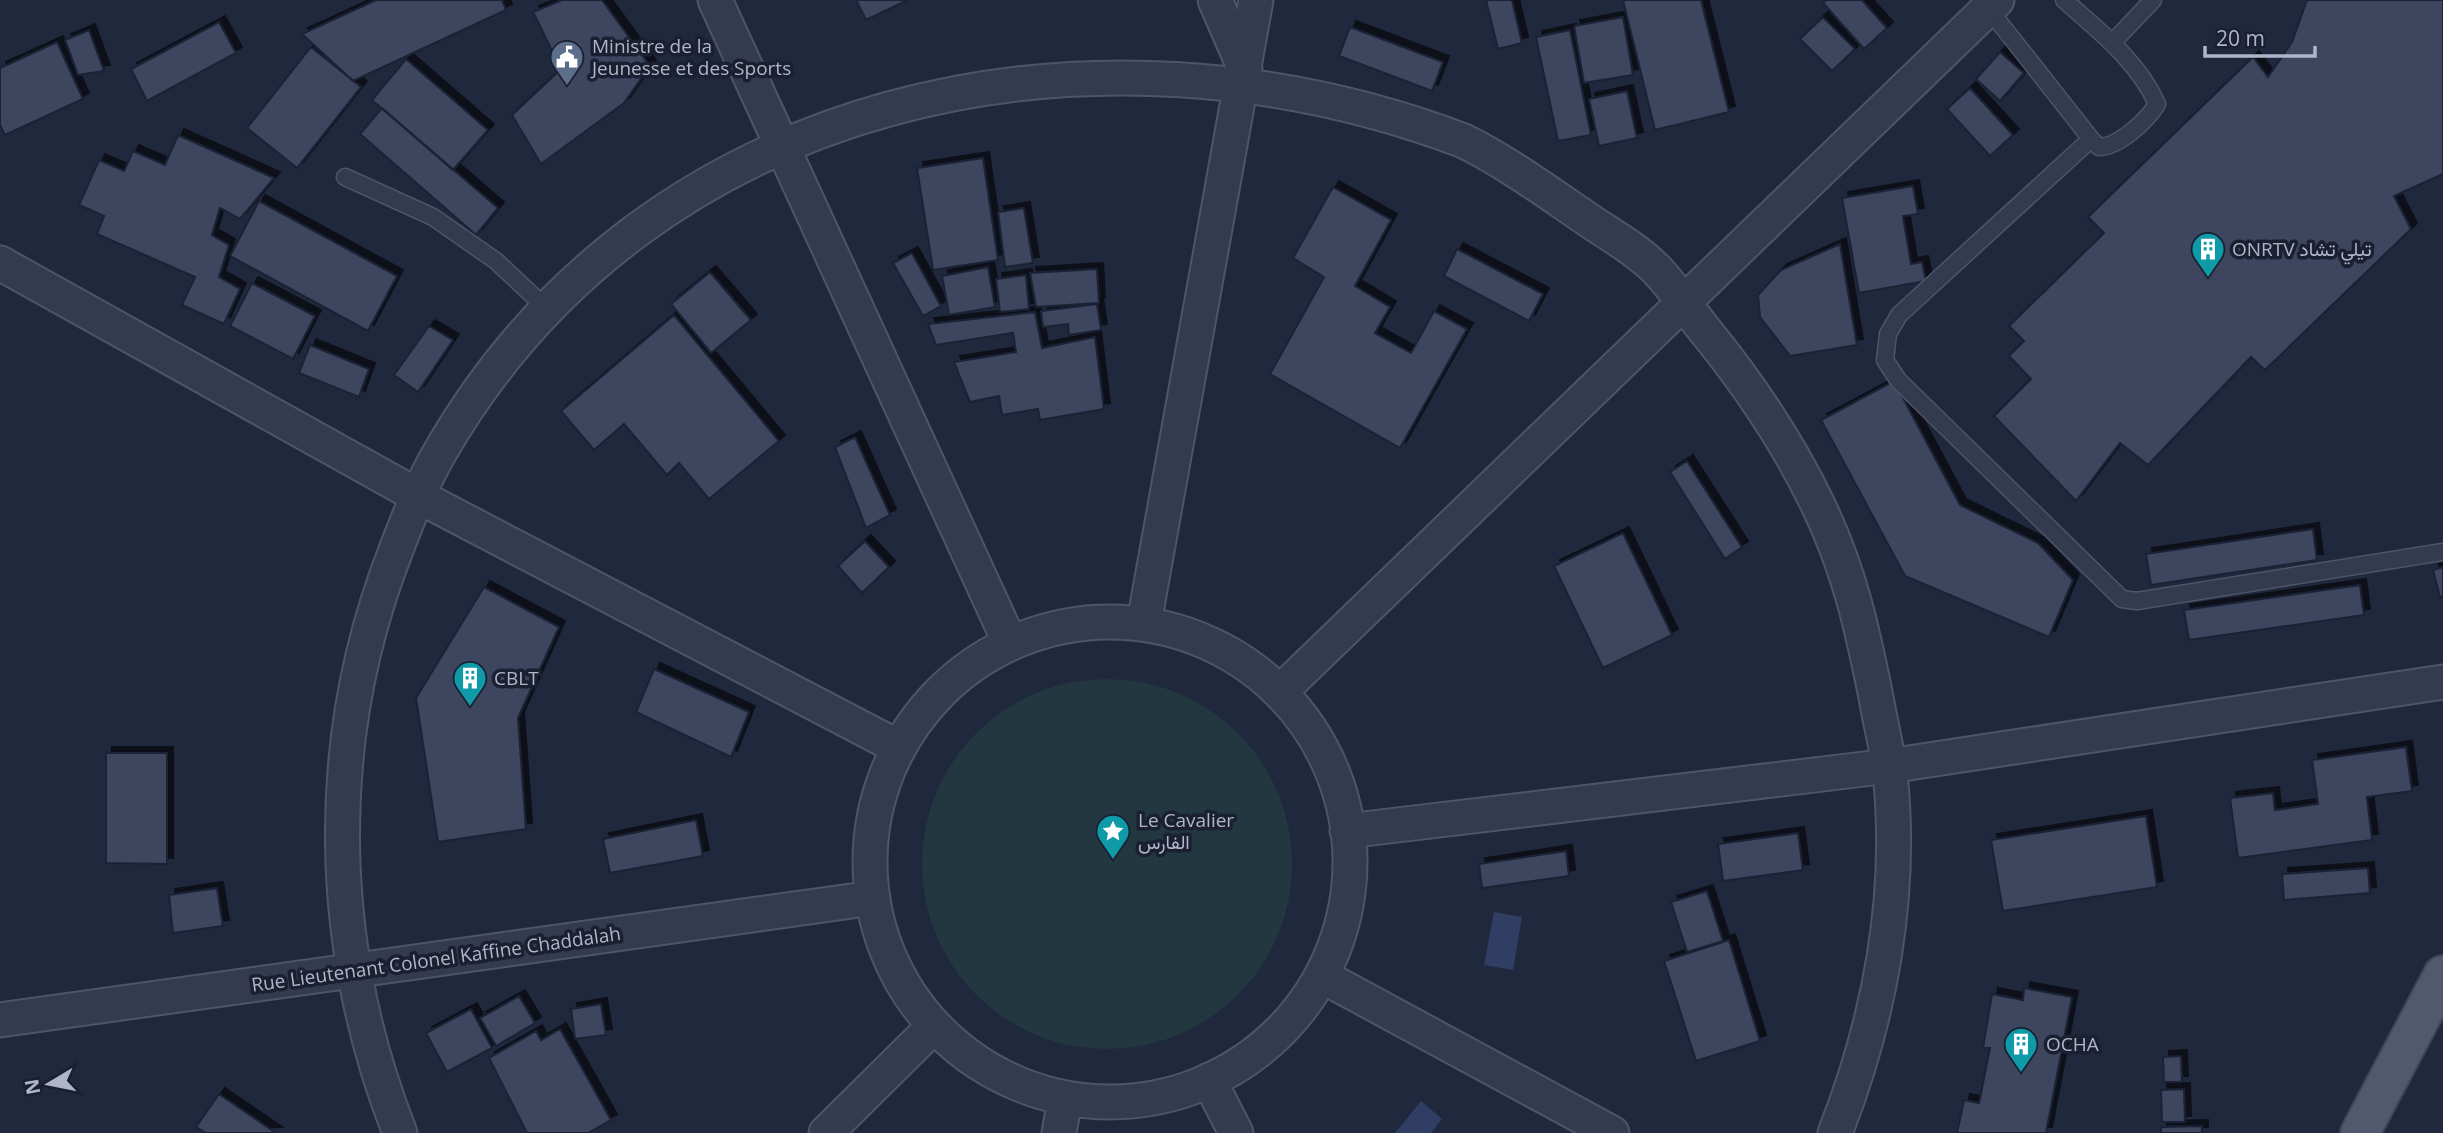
<svg xmlns="http://www.w3.org/2000/svg" width="2443" height="1133" font-family="'Open Sans',Vazirmatn,sans-serif">
<defs>
<filter id="shadow"><feDropShadow dx="6" dy="-6" stdDeviation="0" flood-color="#0009"/></filter>
</defs>
<rect width="100%" height="100%" fill="#20283e"/>
<path fill="#22373f" d="M922 864a185 185 0 1 1 370 0a185 185 0 1 1-370 0Z"/>
<path fill="#313e64" d="M1494,912L1522,917L1513,970L1484,965Z
M1421,1101L1442,1119L1431,1133H1395Z"/>
<path fill="#3c445e" stroke="#1b2234" stroke-width="2" filter="url(#shadow)" d="M376,0H502L506,10L353,81L302,34Z
M562,0H602L650,66L624,103L541,164L512,115L561,69L533,12Z
M856,0H908L866,20Z
M1486,0H1512L1522,43L1498,49Z
M1623,0H1701L1729,112L1655,130Z
M1826,0H1862L1887,28L1864,49L1823,3Z
M2307,0H2443V174L2394,196L2411,229L2265,370L2251,357L2148,465L2120,443L2076,501L1994,416L2031,379L2009,356L2024,341L2009,326L2104,233L2088,217L2253,57L2268,77L2292,42Z
M1623,17L1633,75L1584,83L1574,26Z
M1823,17L1855,49L1832,71L1800,39Z
M219,22L236,53L147,101L131,69Z
M1350,27L1443,62L1432,91L1339,56Z
M89,30L104,71L78,75L65,40Z
M1570,30L1591,135L1558,141L1536,37Z
M57,42L83,99L5,135L0,125V68Z
M311,47L361,87L297,168L247,128Z
M2000,52L2024,73L2000,101L1976,79Z
M406,59L488,130L453,170L372,100Z
M1970,88L2013,135L1990,156L1947,109Z
M1627,91L1637,138L1599,146L1589,99Z
M382,108L498,208L476,235L360,134Z
M178,135L274,178L240,219L220,208L212,235L229,245L219,277L240,289L224,324L182,305L195,277L97,234L104,216L79,205L99,160L124,171L133,151L165,165Z
M983,158L998,260L933,270L917,168Z
M1913,186L1918,214L1903,216L1911,264L1922,262L1926,281L1859,293L1842,198Z
M1333,187L1391,220L1355,286L1390,307L1375,333L1411,353L1434,311L1467,329L1400,448L1270,374L1324,277L1293,258Z
M259,201L397,276L368,331L230,256Z
M1024,208L1033,263L1005,267L998,212Z
M1840,244L1857,345L1790,356L1760,317L1758,295L1781,270Z
M1457,249L1543,294L1529,321L1444,276Z
M912,253L941,306L923,316L893,263Z
M988,267L995,307L949,315L942,276Z
M1097,269L1099,303L1036,307L1030,273Z
M710,272L751,320L711,353L671,304Z
M1026,275L1029,309L1000,312L996,279Z
M252,283L315,316L293,359L230,326Z
M1097,304L1101,330L1069,335L1068,324L1043,327L1041,311Z
M1035,312L1042,348L1095,337L1104,409L1040,420L1038,409L1002,415L999,396L970,402L954,362L1016,352L1013,333L936,345L928,324Z
M674,315L779,441L709,499L679,463L667,475L624,424L594,450L561,411Z
M429,326L453,340L418,392L394,375Z
M310,345L369,369L359,397L299,373Z
M1894,381L1960,505L2038,543L2073,580L2049,637L1905,576L1821,420Z
M855,437L890,515L866,528L835,447Z
M1687,461L1742,547L1725,559L1670,472Z
M2313,529L2317,560L2151,585L2146,554Z
M1623,533L1672,635L1603,668L1554,566Z
M865,541L889,567L862,593L838,566Z
M2443,567V597H2440L2433,570Z
M2360,585L2364,615L2189,640L2184,610Z
M484,587L559,627L518,718L526,829L438,842L416,698Z
M654,669L749,712L731,757L636,712Z
M2406,747L2412,791L2367,797L2372,840L2238,858L2230,798L2273,793L2275,810L2318,804L2312,760Z
M106,753H167V864L106,863Z
M2146,816L2157,887L2003,911L1991,840Z
M696,820L703,856L610,873L603,839Z
M1798,833L1803,870L1723,881L1718,844Z
M1566,851L1569,876L1482,888L1479,864Z
M2368,868L2370,893L2284,900L2282,874Z
M217,888L223,926L173,933L169,895Z
M1707,891L1723,941L1687,952L1671,902Z
M1729,940L1760,1041L1696,1061L1664,961Z
M2024,988L2072,997L2046,1133H1957L1964,1100L1979,1103L1990,1048H1983L1992,994L2023,1000Z
M519,996L535,1023L496,1046L480,1018Z
M601,1004L606,1035L575,1039L571,1009Z
M471,1009L492,1048L447,1072L426,1033Z
M560,1029L611,1120L588,1133H527L489,1058L536,1031L541,1040Z
M2181,1056L2182,1082H2164L2163,1057Z
M2184,1089L2185,1122H2162L2161,1090Z
M219,1094L276,1133H206L196,1127Z
M2202,1126V1133H2161V1127Z"/>
<g fill="none" stroke-linecap="round" stroke-linejoin="round">
<defs>
<path id="lane" d="M1988,8L2091,139L2099,147C2118,147 2147,121 2157,104C2139,62 2098,30 2064,0
M2112,43L2153,0
M2091,139L1899,315L1888,334L1885,360L1898,380L2122,599L2137,601L2443,552
M345,177L433,217L496,261L547,309"/>
<path id="street" d="M715,0L1010,643
M1215,0L1245,69
M0,263L418,496L898,747
M870 862a240 240 0 1 1 480 0a240 240 0 1 1-480 0Z
M1144,623L1256,0
M1281,691L1997,0
M1347,831L1889,766L2443,682
M1322,976L1612,1133
M0,1020L873,898
M1209,1080L1236,1133
M400,1133C326,945 322,739 396,550C409,516 422,483 440,452C647,92 1092,0 1464,141C1510,164 1550,194 1593,223C1614,237 1637,250 1655,268C1673,286 1687,308 1703,328C1748,383 1788,442 1819,507C1850,572 1862,628 1876,697C1880,722 1887,747 1890,773C1903,895 1880,1019 1835,1133
M826,1133L934,1026
M1059,1133L1065,1099"/>
<path id="primary" d="M2360,1133L2443,975"/>
</defs>
<use href="#lane" stroke="#4f5568" stroke-width="19"/>
<use href="#street" stroke="#4f5568" stroke-width="37"/>
<use href="#primary" stroke="#3d4456" stroke-width="42"/>
<use href="#lane" stroke="#343b4e" stroke-width="16"/>
<use href="#street" stroke="#343b4e" stroke-width="33"/>
<use href="#primary" stroke="#52596e" stroke-width="38"/>
</g>
<defs>
<symbol id="civic-pin" viewBox="-11 -11 22 30"><path d="M0 17L-7.5 6A9.5 9.5 0 1 1 7.5 6Z" fill="#5c6f8a" stroke="#1a2032"/><path d="M-.6-6.5H3V-4.5H.6V-3L4-1V1h2V6H-6V1h2V-1L-.6-3ZM-1.2 2.5V6h2.4V2.5Z" fill="#fff"/></symbol>
<symbol id="building-pin" viewBox="-11 -11 22 30"><path d="M0 17L-7.5 6A9.5 9.5 0 1 1 7.5 6Z" fill="#0f9aa8" stroke="#1a2032"/><path d="M-4-6H4V6H1V3H-1V6H-4ZM-2.5-4.3h1.7v1.8h-1.7ZM.8-4.3h1.7v1.8H.8ZM-2.5-1h1.7V.8h-1.7ZM.8-1h1.7V.8H.8Z" fill="#fff"/></symbol>
<symbol id="sight-pin" viewBox="-11 -11 22 30"><path d="M0 17L-7.5 6A9.5 9.5 0 1 1 7.5 6Z" fill="#0f9aa8" stroke="#1a2032"/><path d="M0-6L1.8-2.2L6-1.7L2.9 1.2L3.7 5.4L0 3.3L-3.7 5.4L-2.9 1.2L-6-1.7L-1.8-2.2Z" fill="#fff"/></symbol>
</defs>
<g fill-rule="evenodd">
<use href="#civic-pin" x="548" y="38" width="38" height="52"/>
<use href="#building-pin" x="2189" y="230" width="38" height="52"/>
<use href="#building-pin" x="451" y="659" width="38" height="52"/>
<use href="#sight-pin" x="1094" y="812" width="38" height="52"/>
<use href="#building-pin" x="2002" y="1025" width="38" height="52"/>
</g>
<g text-anchor="middle" stroke-width="7" stroke-linejoin="round" paint-order="stroke">
<g font-size="19" fill="#b0b5c9" stroke="#1a2032" text-anchor="start">
<text x="592" y="53">Ministre de la<tspan x="592" dy="22">Jeunesse et des Sports</tspan></text>
<text x="2232" y="256">ONRTV تيلي تشاد</text>
<text x="494" y="685">CBLT</text>
<text x="1138" y="827">Le Cavalier<tspan x="1138" dy="22">الفارس</tspan></text>
<text x="2046" y="1051">OCHA</text>
</g>
<g font-size="19" fill="#b0b5c9" stroke="#1a2032">
<text transform="translate(436 959) rotate(-8)" y="7">Rue Lieutenant Colonel Kaffine Chaddalah</text>
</g>
</g>
<g transform="translate(49 1084) rotate(260)" stroke="#1a2032" stroke-width="5" paint-order="stroke">
<path d="M0-5L12 26L0 18L-12 26Z" fill="#b0b5c9"/>
<text y="-10" font-size="19" font-weight="bold" text-anchor="middle" fill="#b0b5c9">N</text>
</g>
<path d="M2205 46v10h110v-10" fill="none" stroke="#b0b5c9" stroke-width="3.5"/>
<text x="2216" y="46" font-size="21" fill="#b0b5c9" stroke="#1a2032" stroke-width="5" paint-order="stroke">20 m</text>
</svg>
